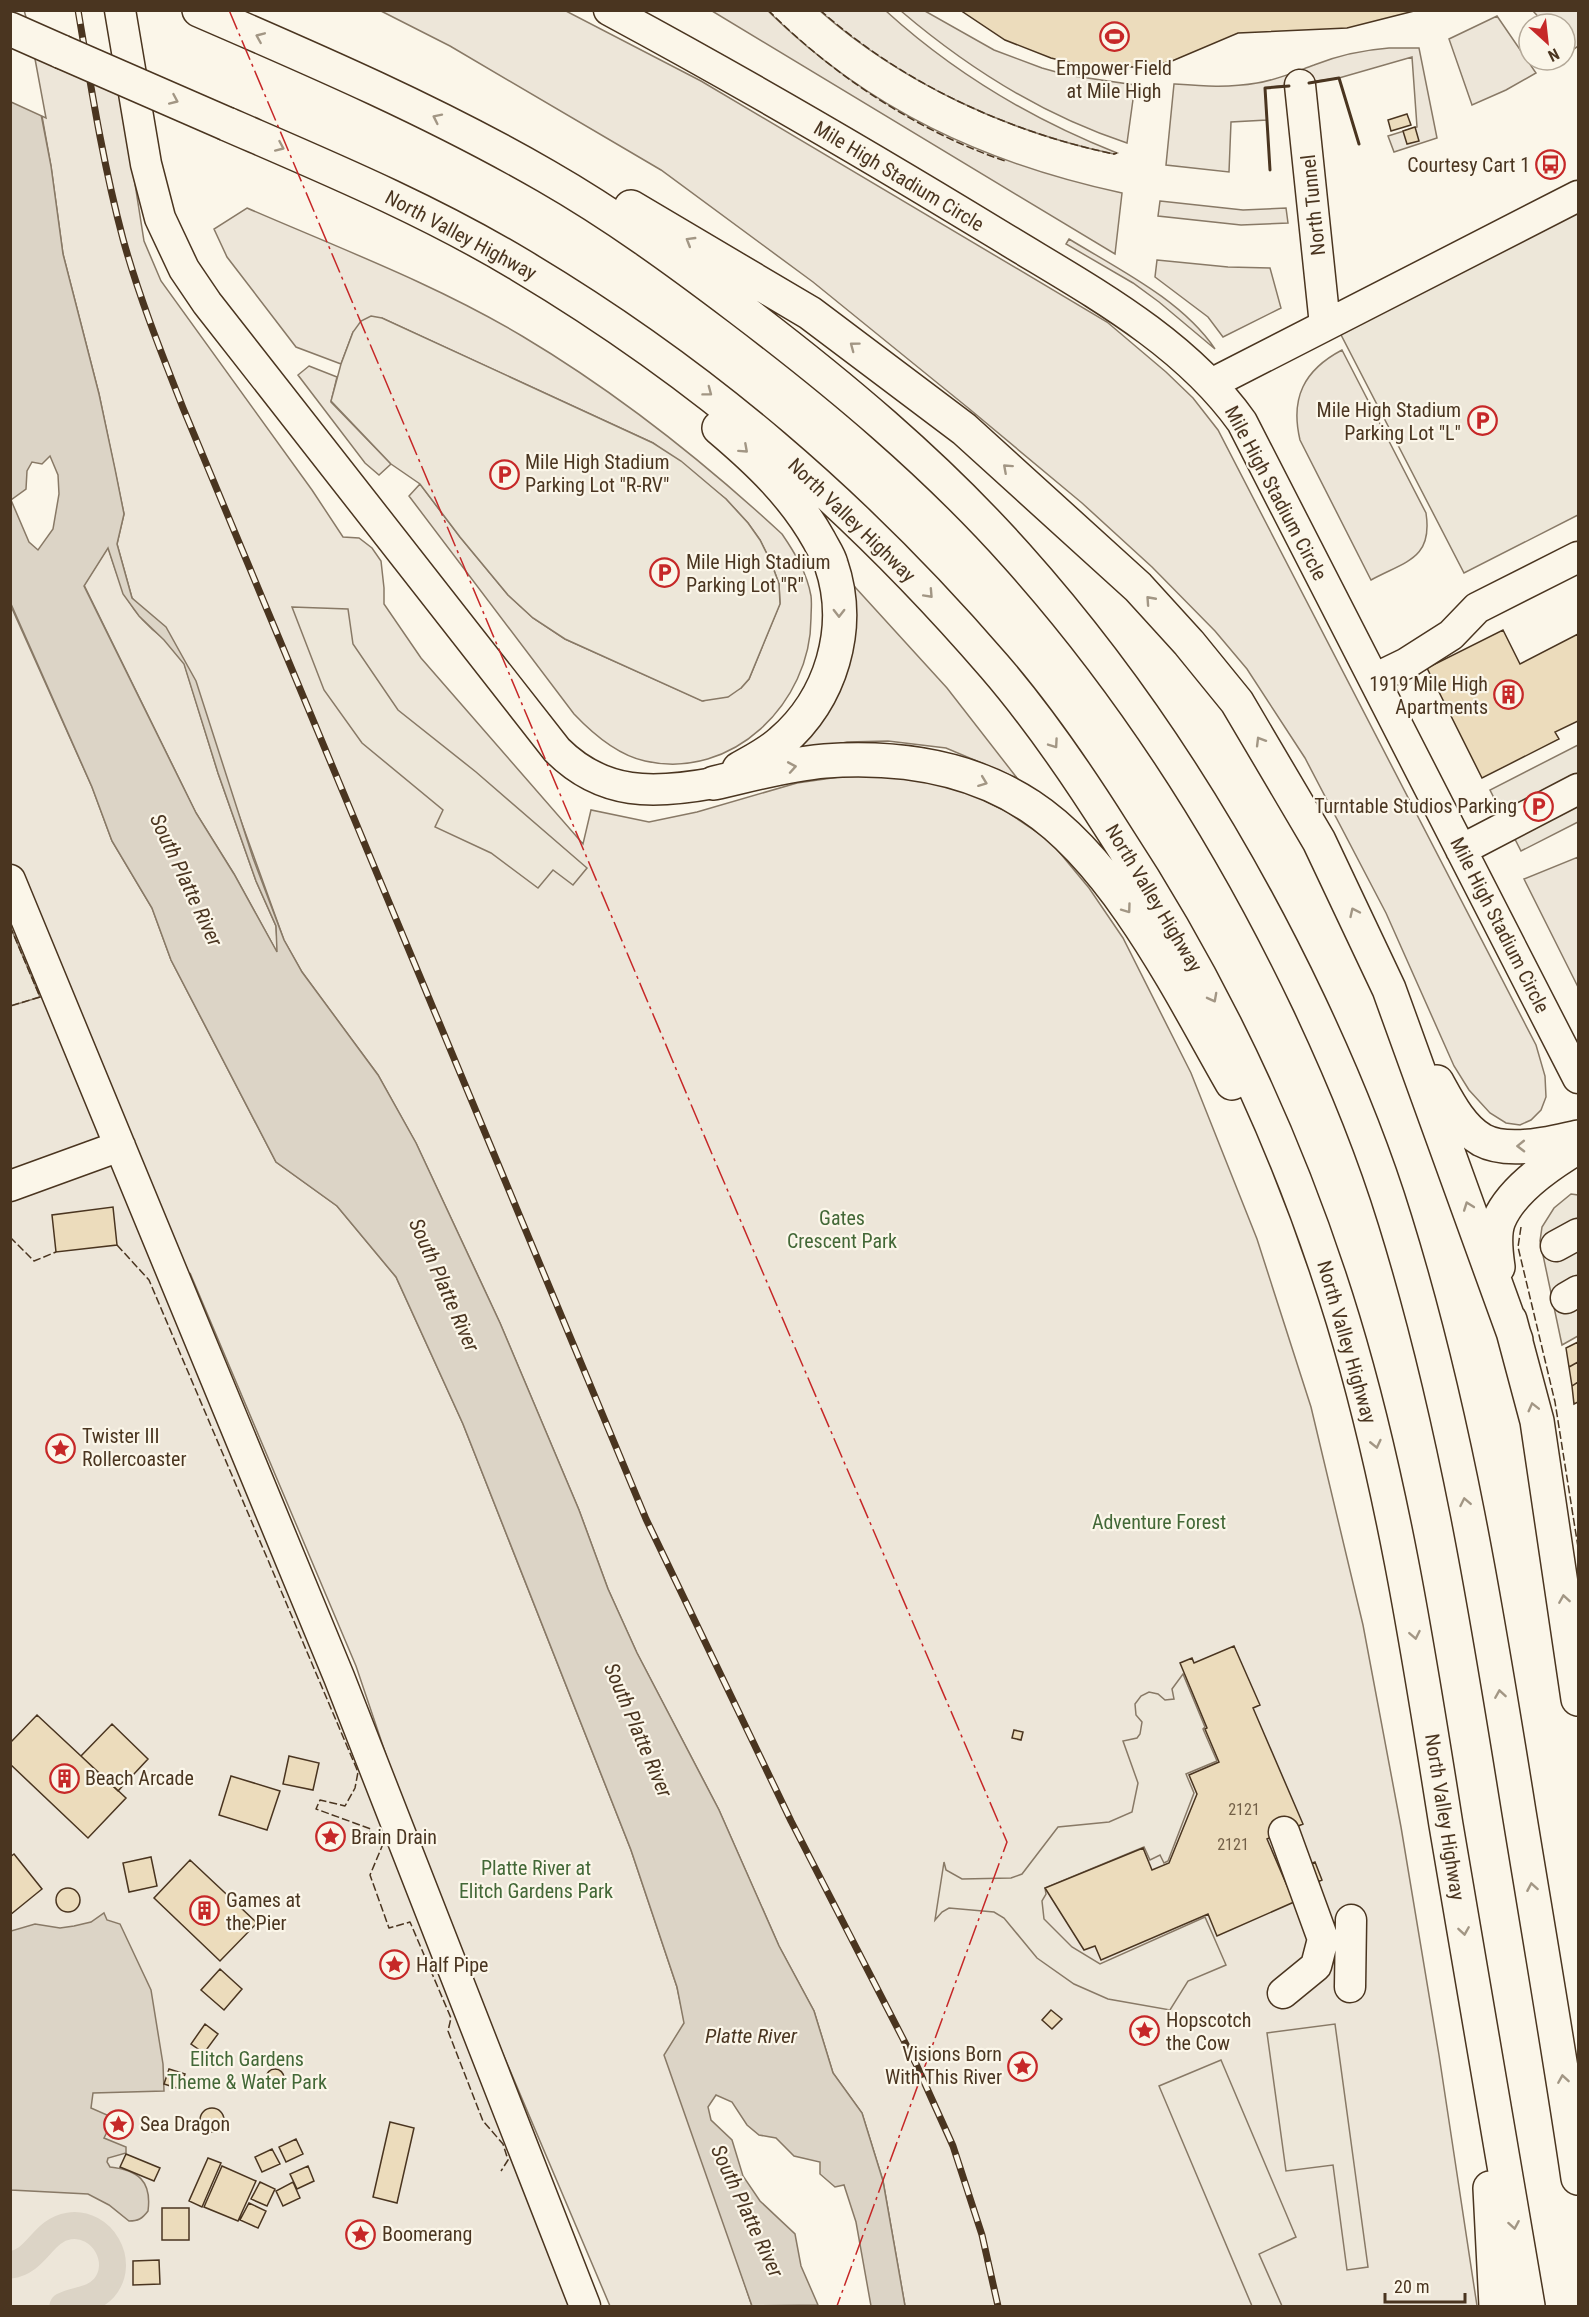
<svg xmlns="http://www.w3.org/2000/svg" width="1589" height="2317" font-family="'Roboto Condensed',sans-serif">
<rect width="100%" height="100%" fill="#fbf6e9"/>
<path fill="#ede6d9" stroke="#887966" stroke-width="1.5" d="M381,11H566L701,81L1107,322L1166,372L1193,398L1218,430L1536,1045L1545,1076L1546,1097L1541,1110L1531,1120L1520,1125L1506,1123L1490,1113L1469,1090L1454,1066L1386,913L1305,758L1247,669L1215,631L1152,567L1082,503L967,407L813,282L661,170L450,46Z
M712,11H768C869,110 984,163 1122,193L1115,254Z
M820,11H886C954,73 1031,119 1117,153L1114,154C1008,132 902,83 820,11Z
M901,11H925L994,50L1042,68L1067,75L1135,85L1127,143C1042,115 969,69 901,11Z
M1533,11H1578V46L1570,52L1565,47V24H1545Z
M1497,16L1536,73L1506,90L1472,105L1449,39Z
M27,33L118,76L144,241L161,281L312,490L343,537L359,538L372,548L381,561L384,588V604L421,658L583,844L591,810L649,822L697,812L797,783L853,775L927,780L968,792L1007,812L1050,841L1089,888L1123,938L1191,1073L1257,1239L1311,1407L1363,1625L1401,1827L1439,2055L1477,2306H905L883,2181L862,2113L833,2073L814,2011L779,1946L719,1810L637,1653L608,1589L579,1510L500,1323L416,1143L378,1075L302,972L284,940L185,666L218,773L256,881L276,926L278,954L234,874L196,813L84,585L108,547C121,588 127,611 163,638L132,598L117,544L124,514L99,394L63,254L51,166Z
M1389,48H1419L1437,138L1394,152L1388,136L1417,127L1412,57L1339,78L1265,88L1267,120L1231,122L1229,172L1166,165L1174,84C1202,86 1229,88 1257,83C1277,80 1295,72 1314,65C1339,55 1363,50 1389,48Z
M1160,201L1243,210L1286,208L1288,223L1241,225L1158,216Z
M247,208C339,248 435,284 522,336C616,392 702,460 782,534C795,553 807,573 811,596C812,603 811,611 811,618C811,703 732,781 645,761C617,755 593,734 574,714L409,496L420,484L460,537L508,595L533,618L565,639L703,701L741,688L749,679L780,603L779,584L771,562L760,540L748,523L726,499L653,443L382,318L353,332L341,364L296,347L227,257L214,229Z
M1069,239C1118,269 1182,300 1215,349L1159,302L1133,283L1066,244Z
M1157,260L1228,267L1270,268L1281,308L1223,337L1208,317L1155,277Z
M1342,350L1426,513C1433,559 1406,561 1371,580L1300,440C1290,398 1304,370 1342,350Z
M309,366L337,377L331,402L391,464L379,475L365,463L298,375Z
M844,575L947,688L1017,778L946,748L888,741L847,742L812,750L767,765L805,734Z
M10,604L92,787L112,841L152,908L171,960L276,1162L337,1206L396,1277L463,1424L631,1850L677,1987L737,2261L752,2306H610L441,1908L410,1826L356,1666L190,1273L238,1403L598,2306H11Z
M1578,857V987L1524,879Z"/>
<path fill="#ede7d9" stroke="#887966" stroke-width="1.5" d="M1578,203V515L1464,573L1337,327Z
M371,316L382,318L653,443L681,461L726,499L748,523L760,540L771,562L779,584L780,604L749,679L741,688L728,697L702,701L565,639L533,618L508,595L460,537L420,484L391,464L331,401L341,364L353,332L361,321Z
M292,607L348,609L353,644L398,710L476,772L587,868L573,885L553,870L538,888L491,853L435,827L443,810L362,743L324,690Z
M1578,745V822L1521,851L1490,790Z
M10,926L40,997L11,1006H10Z
M1571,1194L1578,1195V1336L1562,1345L1540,1241L1542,1227L1554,1208Z
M1183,1674L1205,1727L1203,1729L1217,1761L1186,1774L1194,1793L1168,1861L1164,1863L1160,1855L1150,1860L1144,1847L1045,1888L1046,1894L1042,1901L1044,1919L1072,1947L1100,1964L1205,1917L1226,1965L1188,1981L1170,2010L1108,1999L1074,1984L1037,1958L1004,1918L994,1912L949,1908L942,1912L935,1920L944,1862L946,1870L962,1879L1011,1878L1022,1874L1058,1827L1109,1822L1132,1812L1138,1783L1123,1741L1137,1738L1140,1734L1142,1722L1136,1715L1135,1704L1141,1696L1149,1692L1158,1694L1165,1700L1174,1699L1172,1689Z
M1335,2024L1368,2267L1347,2270L1333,2165L1286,2171L1267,2033Z
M1221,2060L1296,2237L1259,2254L1282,2306H1252L1159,2086Z"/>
<path fill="#dcd4c6" stroke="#887966" stroke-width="1.5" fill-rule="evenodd" d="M21,10L51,166L63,254L99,394L115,469L124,514L117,544L132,598L166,627L196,681L253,858L284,940L302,972L378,1075L416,1143L500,1323L579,1510L608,1589L637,1653L719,1810L779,1946L814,2011L833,2073L862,2113L883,2181L905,2306H871L856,2222L844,2185L835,2187L820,2174V2162L794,2156L776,2138L759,2135L747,2125L732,2102L716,2095L708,2107L711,2120L732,2140L743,2176L760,2201L795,2234L801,2266L818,2305L752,2306L664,2055L684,2023L677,1987L631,1850L463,1424L396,1277L337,1206L276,1162L171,960L152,908L112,841L92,787L11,604L10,11ZM50,456L58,475L59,494L53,529L38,550L29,542L11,500L26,489L27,471L32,462L42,464ZM108,548L123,594L139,616L164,640L184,664L218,773L256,881L276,926L277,952L234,874L196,813L84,586Z
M104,1913L107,1920L120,1924L151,1990L163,2064L164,2091L93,2093L91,2108L114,2118L104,2138L126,2147V2153L108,2158L107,2162L110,2167C138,2170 152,2181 148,2211C142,2219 138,2221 129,2221L109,2205L88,2194L11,2190V1931L35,1924L60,1928L74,1926L91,1922Z"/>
<path fill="#fbf6e9" stroke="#887966" stroke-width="1.5" d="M24,10L30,32L46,118L11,102V11Z"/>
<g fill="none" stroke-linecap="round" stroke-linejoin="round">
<path stroke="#dcd4c6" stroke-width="27" d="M10,2265C37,2262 42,2230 69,2226C102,2221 126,2262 104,2288C92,2301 77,2299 63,2306"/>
</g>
<path fill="#ecdcbc" stroke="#4a3520" stroke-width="1.5" d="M960,10H1418L1347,28L1238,33L1172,61L1148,67H1124L1075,64L1051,58L1005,40Z
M1407,114L1411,125L1391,131L1388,120Z
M1415,127L1419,141L1407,144L1403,131Z
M1503,630L1520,664L1578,634V721L1555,732L1559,739L1482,778L1427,668Z
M113,1207L117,1245L56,1252L52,1215Z
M1578,1342V1362L1569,1367L1566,1348Z
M1578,1362V1382L1572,1386L1569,1367Z
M1578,1382V1402L1574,1404L1572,1386Z
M60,1438L70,1448L62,1456L52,1446Z
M1234,1646L1260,1705L1253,1708L1303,1824L1267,1839L1294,1902L1217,1936L1208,1914L1101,1960L1095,1946L1084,1950L1045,1888L1143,1848L1152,1870L1169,1863L1197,1794L1189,1775L1219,1762L1205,1729L1207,1728L1180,1663L1192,1658L1194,1663Z
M37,1715L126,1798L88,1838L10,1764V1743Z
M112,1724L148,1759L118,1791L81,1756Z
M1014,1730L1023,1732L1021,1740L1012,1738Z
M289,1756L319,1763L313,1790L283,1784Z
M231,1776L280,1791L267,1830L219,1815Z
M14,1854L42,1889L10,1915V1857Z
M151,1857L157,1886L129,1892L123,1863Z
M190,1860L257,1923L220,1961L154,1898Z
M1315,1862L1322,1880L1310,1885L1303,1867Z
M56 1900a12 12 0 1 1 24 0a12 12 0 1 1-24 0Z
M220,1969L242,1989L224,2010L201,1990Z
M1051,2010L1062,2019L1052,2029L1042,2020Z
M205,2024L218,2034L204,2053L191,2044Z
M266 2078a9 9 0 1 1 18 0a9 9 0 1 1-18 0Z
M169,2069L185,2074L180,2089L164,2084Z
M200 2120a12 12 0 1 1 24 0a12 12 0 1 1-24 0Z
M390,2122L414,2128L397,2203L373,2197Z
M296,2139L303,2154L286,2162L279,2147Z
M272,2149L280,2164L262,2172L255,2157Z
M126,2154L160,2168L154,2181L120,2167Z
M208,2158L221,2163L202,2207L189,2201Z
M222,2166L256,2181L238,2221L204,2207Z
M308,2166L314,2181L297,2189L290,2174Z
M260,2182L275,2189L267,2206L251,2199Z
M293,2182L300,2198L283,2206L276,2191Z
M249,2203L266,2211L258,2228L240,2220Z
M162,2208H189V2240H162Z
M159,2260L160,2284L133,2285V2261Z"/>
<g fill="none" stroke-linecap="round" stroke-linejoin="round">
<defs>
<path id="minor" d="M120,10L146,164L160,218L184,269L207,303L557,750C603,796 654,794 714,783
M609,10C741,81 871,157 999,235C1085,288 1182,338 1242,422L1578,1078
M1300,85L1325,325
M1211,384L1578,196
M1374,679L1407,663L1451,635L1477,608L1578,557
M1461,850L1578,789
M10,880L339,1677L585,2306
M10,1186L120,1146
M1556,1246L1578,1234
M1566,1298L1578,1291
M1350,1987L1351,1920
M1283,1993L1316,1966L1323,1939L1284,1832"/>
<path id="highway" d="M199,10C317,61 435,112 546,176C614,215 677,261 739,308C838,383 934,463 1016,555C1136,689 1232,841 1309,1003C1342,1073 1372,1145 1395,1220C1455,1413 1487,1612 1519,1812C1539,1934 1560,2056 1578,2178
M10,29L62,52
M227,124C326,167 427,209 520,265C703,374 855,505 994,666C1038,717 1077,774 1113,831C1213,983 1290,1146 1343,1320C1393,1485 1419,1655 1446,1825C1473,1986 1502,2146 1528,2306
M631,207L810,313L964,429L1138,587L1189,643L1237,702L1319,841L1389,989L1516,1340
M719,428C758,461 794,495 819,540C823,548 829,556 831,564C853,628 831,699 781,742C769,753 753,761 739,769
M714,783C750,775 788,764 825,761C897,756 969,766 1030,806C1117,863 1181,994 1232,1083
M1437,1082C1448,1102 1461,1128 1482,1140C1508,1154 1552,1143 1578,1137
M1498,1267C1496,1253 1493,1234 1499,1220C1512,1189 1551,1163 1578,1147
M1510,1320L1537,1421L1578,1699
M1490,2188L1496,2306"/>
</defs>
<use href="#minor" stroke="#4a3520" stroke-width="33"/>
<use href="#highway" stroke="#4a3520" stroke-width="36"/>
<use href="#minor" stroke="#fbf6e9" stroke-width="30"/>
<use href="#highway" stroke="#fbf6e9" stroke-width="33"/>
<defs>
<path id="rail" d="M78,10C91,87 103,164 123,239C139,297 161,352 183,408L646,1519L791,1821L916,2064L953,2146L982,2235L998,2306"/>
</defs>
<use href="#rail" stroke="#4a3520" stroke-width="7"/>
<use href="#rail" stroke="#fbf6e9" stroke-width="4.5" stroke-dasharray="14" stroke-linecap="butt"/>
<defs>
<path id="highway-bridge" d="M62,52L227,124"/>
</defs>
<use href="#highway-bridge" stroke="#4a3520" stroke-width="36" stroke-linecap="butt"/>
<use href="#highway-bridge" stroke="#fbf6e9" stroke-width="33"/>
<path stroke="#4a3520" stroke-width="1.5" stroke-dasharray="8 3" stroke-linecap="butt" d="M768,10C834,76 917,131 1005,161
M820,10C902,83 1008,132 1114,154L1117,153
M10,926L40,997L10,1006
M1521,1227L1518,1247L1555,1402L1578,1547
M10,1237L34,1261L56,1252
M117,1245L149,1280L358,1772L355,1788L345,1806L320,1800L316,1809L371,1829L368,1838L383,1844L370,1875L389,1928L410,1922L451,2018L448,2031L483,2121L503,2144L508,2160L501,2171"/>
<path stroke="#4a3520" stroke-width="3" d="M1309,83L1339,78L1359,144
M1270,170L1265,88L1289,86"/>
<path stroke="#c62828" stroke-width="1.5" stroke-dasharray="21 4.5 3 4.5" stroke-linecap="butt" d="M229,10L709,1147L1007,1842L837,2306"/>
</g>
<defs><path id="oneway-chevron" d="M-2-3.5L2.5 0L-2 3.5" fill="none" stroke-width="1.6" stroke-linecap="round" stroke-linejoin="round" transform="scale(1.5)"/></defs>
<g stroke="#a29684">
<use href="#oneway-chevron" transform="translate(260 37) rotate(-157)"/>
<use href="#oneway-chevron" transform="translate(174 100) rotate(24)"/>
<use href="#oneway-chevron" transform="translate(437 118) rotate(-154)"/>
<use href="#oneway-chevron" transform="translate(280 147) rotate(24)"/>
<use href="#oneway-chevron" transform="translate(690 241) rotate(-149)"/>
<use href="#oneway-chevron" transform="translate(854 346) rotate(-143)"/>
<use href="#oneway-chevron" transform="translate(708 392) rotate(37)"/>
<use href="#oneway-chevron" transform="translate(744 449) rotate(42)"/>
<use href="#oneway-chevron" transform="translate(1007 468) rotate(-138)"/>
<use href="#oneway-chevron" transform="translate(929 594) rotate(47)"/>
<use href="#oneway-chevron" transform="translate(1150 600) rotate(-132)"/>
<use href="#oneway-chevron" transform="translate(839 613) rotate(90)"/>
<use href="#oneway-chevron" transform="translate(1260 741) rotate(-121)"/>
<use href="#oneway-chevron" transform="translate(1054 744) rotate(55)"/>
<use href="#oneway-chevron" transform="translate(792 767) rotate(-10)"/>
<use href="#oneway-chevron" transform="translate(983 782) rotate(21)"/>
<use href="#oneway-chevron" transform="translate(1127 909) rotate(54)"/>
<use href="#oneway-chevron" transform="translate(1354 912) rotate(-115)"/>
<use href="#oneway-chevron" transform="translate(1213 998) rotate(62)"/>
<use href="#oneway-chevron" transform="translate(1521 1146) rotate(179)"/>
<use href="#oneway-chevron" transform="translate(1468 1206) rotate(-110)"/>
<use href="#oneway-chevron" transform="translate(1533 1407) rotate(-104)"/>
<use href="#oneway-chevron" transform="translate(1376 1444) rotate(77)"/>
<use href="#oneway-chevron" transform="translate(1465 1502) rotate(-101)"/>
<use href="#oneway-chevron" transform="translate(1564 1599) rotate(-99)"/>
<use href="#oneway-chevron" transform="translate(1415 1635) rotate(79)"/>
<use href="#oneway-chevron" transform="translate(1500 1694) rotate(-99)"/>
<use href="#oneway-chevron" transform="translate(1532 1887) rotate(-100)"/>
<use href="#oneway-chevron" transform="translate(1464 1931) rotate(81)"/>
<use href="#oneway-chevron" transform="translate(1563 2079) rotate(-99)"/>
<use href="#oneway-chevron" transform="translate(1514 2225) rotate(80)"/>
</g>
<defs>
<symbol id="stadium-ring" viewBox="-11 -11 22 22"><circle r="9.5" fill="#fbf6e9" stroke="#c62828" stroke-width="1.5"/><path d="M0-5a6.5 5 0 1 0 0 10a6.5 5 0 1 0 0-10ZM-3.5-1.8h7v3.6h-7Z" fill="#c62828"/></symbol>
<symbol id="bus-ring" viewBox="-11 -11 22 22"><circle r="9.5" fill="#fbf6e9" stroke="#c62828" stroke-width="1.5"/><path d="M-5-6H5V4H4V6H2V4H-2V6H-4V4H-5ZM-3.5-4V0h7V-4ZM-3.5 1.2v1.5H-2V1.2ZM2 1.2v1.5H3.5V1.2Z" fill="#c62828"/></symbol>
<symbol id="parking-ring" viewBox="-11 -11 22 22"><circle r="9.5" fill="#fbf6e9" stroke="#c62828" stroke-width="1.5"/><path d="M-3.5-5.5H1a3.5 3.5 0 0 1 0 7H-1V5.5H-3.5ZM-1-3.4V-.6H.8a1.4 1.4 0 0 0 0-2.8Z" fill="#c62828"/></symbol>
<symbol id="building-ring" viewBox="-11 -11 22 22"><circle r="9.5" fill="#fbf6e9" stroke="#c62828" stroke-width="1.5"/><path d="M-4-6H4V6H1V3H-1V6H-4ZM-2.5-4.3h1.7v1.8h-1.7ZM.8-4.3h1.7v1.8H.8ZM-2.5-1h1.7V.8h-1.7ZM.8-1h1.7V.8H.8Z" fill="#c62828"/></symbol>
<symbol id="sight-ring" viewBox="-11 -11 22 22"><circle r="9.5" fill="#fbf6e9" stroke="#c62828" stroke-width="1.5"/><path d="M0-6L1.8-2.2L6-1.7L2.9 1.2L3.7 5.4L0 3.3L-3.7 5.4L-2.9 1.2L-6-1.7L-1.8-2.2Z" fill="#c62828"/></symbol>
</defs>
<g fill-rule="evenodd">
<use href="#stadium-ring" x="1098" y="20" width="33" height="33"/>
<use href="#bus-ring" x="1534" y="148" width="33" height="33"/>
<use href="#parking-ring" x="1466" y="404" width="33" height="33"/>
<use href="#parking-ring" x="488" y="458" width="33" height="33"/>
<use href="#parking-ring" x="648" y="556" width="33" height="33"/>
<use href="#building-ring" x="1492" y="678" width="33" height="33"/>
<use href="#parking-ring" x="1522" y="790" width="33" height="33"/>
<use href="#sight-ring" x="44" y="1432" width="33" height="33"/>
<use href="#building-ring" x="48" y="1762" width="33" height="33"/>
<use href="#sight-ring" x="314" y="1820" width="33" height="33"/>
<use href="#building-ring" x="188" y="1894" width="33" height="33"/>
<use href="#sight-ring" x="378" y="1948" width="33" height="33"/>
<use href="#sight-ring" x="1128" y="2014" width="33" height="33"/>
<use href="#sight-ring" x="1006" y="2050" width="33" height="33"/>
<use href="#sight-ring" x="102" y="2108" width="33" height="33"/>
<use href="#sight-ring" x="344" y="2218" width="33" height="33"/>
</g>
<g text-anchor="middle" stroke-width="4.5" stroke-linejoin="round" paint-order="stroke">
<g font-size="16" fill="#725f47">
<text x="1244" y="1815">2121</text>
<text x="1233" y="1850">2121</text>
</g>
<g font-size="20" fill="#4a3520" stroke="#fbf6e9" text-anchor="start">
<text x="1114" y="75" text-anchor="middle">Empower Field<tspan x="1114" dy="23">at Mile High</tspan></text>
<text x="1530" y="172" text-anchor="end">Courtesy Cart 1</text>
<text x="1461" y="417" text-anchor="end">Mile High Stadium<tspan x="1461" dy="23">Parking Lot "L"</tspan></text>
<text x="525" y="469">Mile High Stadium<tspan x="525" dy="23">Parking Lot "R-RV"</tspan></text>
<text x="686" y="569">Mile High Stadium<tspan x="686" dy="23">Parking Lot "R"</tspan></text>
<text x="1488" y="691" text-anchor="end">1919 Mile High<tspan x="1488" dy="23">Apartments</tspan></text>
<text x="1517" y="813" text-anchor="end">Turntable Studios Parking</text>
<text x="82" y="1443">Twister III<tspan x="82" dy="23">Rollercoaster</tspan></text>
<text x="85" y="1785">Beach Arcade</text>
<text x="351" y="1844">Brain Drain</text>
<text x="226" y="1907">Games at<tspan x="226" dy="23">the Pier</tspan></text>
<text x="416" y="1972">Half Pipe</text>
<text x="1166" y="2027">Hopscotch<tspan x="1166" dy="23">the Cow</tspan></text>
<text x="1002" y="2061" text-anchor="end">Visions Born<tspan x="1002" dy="23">With This River</tspan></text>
<text x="140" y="2131">Sea Dragon</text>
<text x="382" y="2241">Boomerang</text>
</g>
<g font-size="20" fill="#4a3520" stroke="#fbf6e9">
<text transform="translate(899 176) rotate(31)" y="7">Mile High Stadium Circle</text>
<text transform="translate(1313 205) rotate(-96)" y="7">North Tunnel</text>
<text transform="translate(461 235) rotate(28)" y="7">North Valley Highway</text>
<text transform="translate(1276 493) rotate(62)" y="7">Mile High Stadium Circle</text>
<text transform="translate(852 520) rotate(44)" y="7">North Valley Highway</text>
<text transform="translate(1154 898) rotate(59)" y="7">North Valley Highway</text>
<text transform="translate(1500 925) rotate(63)" y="7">Mile High Stadium Circle</text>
<text transform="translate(1347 1342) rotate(74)" y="7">North Valley Highway</text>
<text transform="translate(1445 1817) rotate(81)" y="7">North Valley Highway</text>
</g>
<g font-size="20" fill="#436837" stroke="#fbf6e9">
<text x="842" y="1225">Gates<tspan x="842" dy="23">Crescent Park</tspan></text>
<text x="1159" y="1529">Adventure Forest</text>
<text x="536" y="1875">Platte River at<tspan x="536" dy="23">Elitch Gardens Park</tspan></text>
<text x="247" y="2066">Elitch Gardens<tspan x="247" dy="23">Theme &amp; Water Park</tspan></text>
</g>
<g font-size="21" font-style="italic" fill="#4a3520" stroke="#fbf6e9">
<text transform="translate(186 880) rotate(65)" y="7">South Platte River</text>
<text transform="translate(444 1285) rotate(66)" y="7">South Platte River</text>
<text transform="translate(638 1730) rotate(67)" y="7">South Platte River</text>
<text x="751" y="2043">Platte River</text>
<text transform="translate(747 2211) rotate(65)" y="7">South Platte River</text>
</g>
</g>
<rect width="1589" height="2317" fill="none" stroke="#4a3520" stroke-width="24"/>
<g transform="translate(1547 42) rotate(153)"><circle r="28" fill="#fbf6e9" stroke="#b4a999" stroke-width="1.5"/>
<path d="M0-4.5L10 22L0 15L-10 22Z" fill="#c62828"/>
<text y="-9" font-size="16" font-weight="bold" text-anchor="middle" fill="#4a3520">N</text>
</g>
<path d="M1385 2293v9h80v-9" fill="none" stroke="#4a3520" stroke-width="3"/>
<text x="1394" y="2293" font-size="18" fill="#4a3520" stroke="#fbf6e9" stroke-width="4.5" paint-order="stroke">20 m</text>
</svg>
